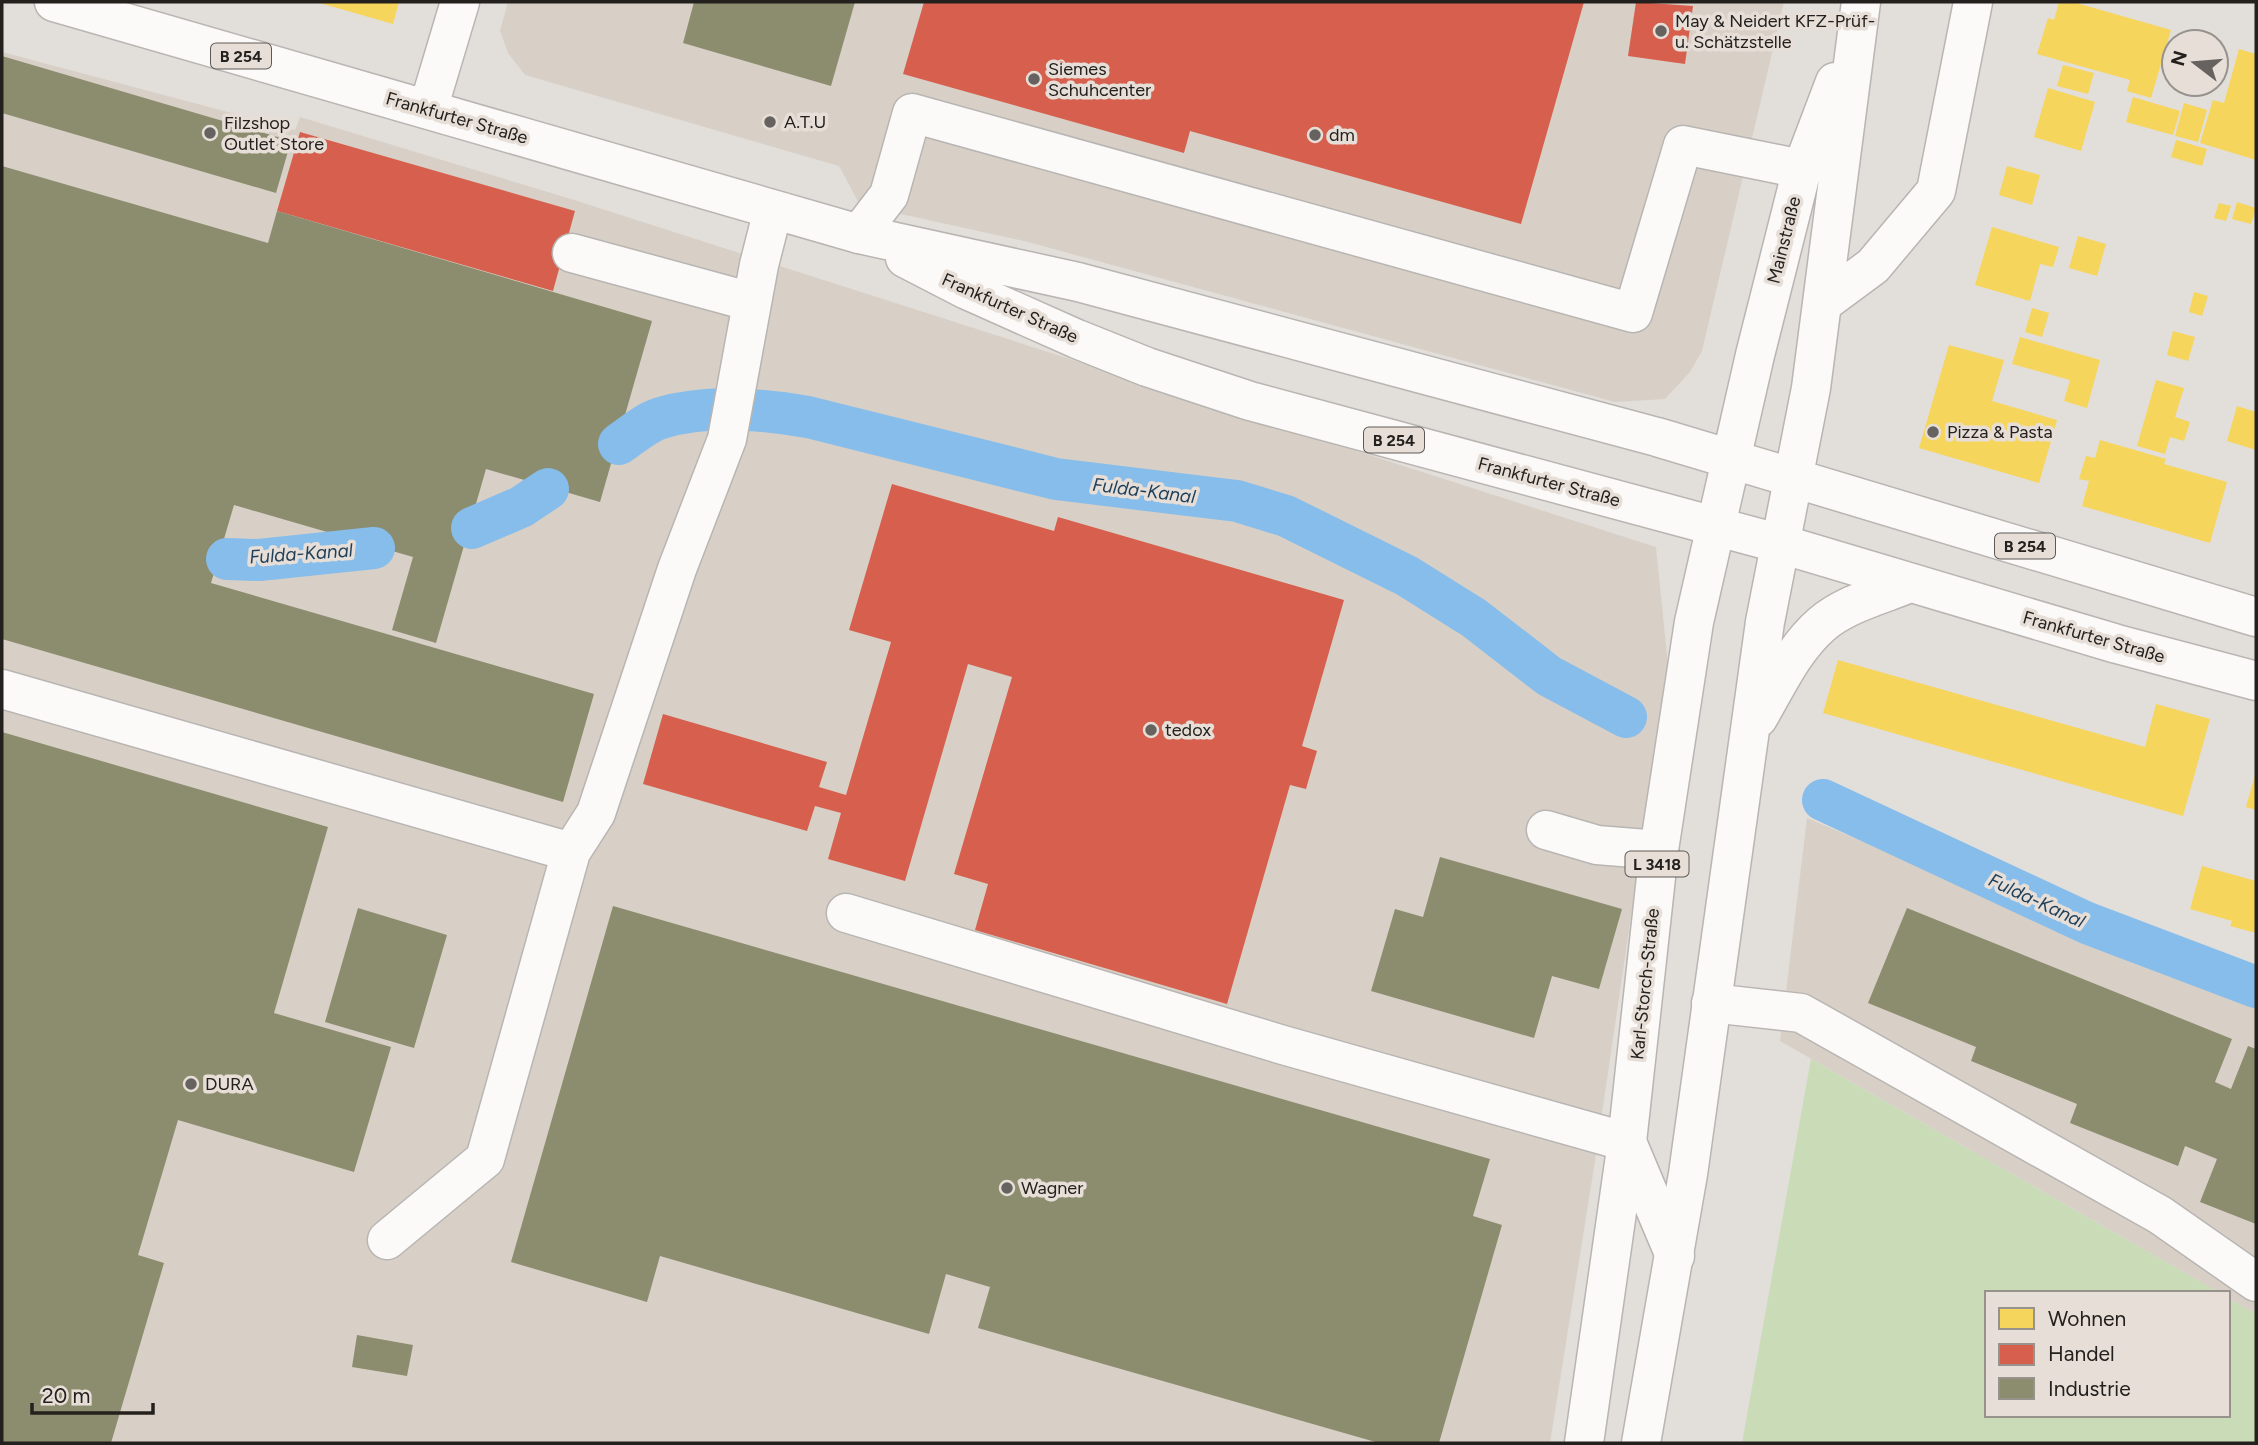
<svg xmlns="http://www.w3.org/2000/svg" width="2258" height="1445" font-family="Figtree,sans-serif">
<rect width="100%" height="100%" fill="#e2deda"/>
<path fill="#d8d0c7" d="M508,2H1784L1702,351L1690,372L1665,399L1615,402L1028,242L860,205L839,166L525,75L508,53L500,31Z
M2,52L295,130L300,117L571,199L1656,547L1668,665L1595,1161L1550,1443H2Z
M1807,818L2256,1007V1314L2228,1298V1293H2220L1780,1041Z"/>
<path fill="#c9dcb7" d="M1811,1059L2220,1293H1987V1415H2228V1298L2256,1314V1443H1742Z"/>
<path fill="#f6d55c" d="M316,2H399L393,24Z
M2059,2H2073L2171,30L2151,98L2127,91L2130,80L2037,54L2048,18L2054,20Z
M2239,49L2256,54V160L2200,143L2213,100L2224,103Z
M2063,65L2094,73L2088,94L2057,86Z
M2048,88L2095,102L2081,151L2034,137Z
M2133,97L2180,111L2173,135L2126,122Z
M2184,103L2207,110L2198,142L2175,136Z
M2176,140L2207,149L2202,166L2171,157Z
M2007,166L2040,175L2032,205L1999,195Z
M2237,202L2256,208L2251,224L2232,219Z
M2219,203L2231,206L2226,221L2214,218Z
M1992,227L2059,247L2053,267L2040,264L2030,301L1975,285Z
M2078,236L2106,244L2097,276L2069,268Z
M2194,292L2208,296L2202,316L2189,312Z
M2032,308L2049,313L2042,337L2025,332Z
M2173,331L2195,337L2188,361L2167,355Z
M2020,337L2100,360L2087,408L2064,401L2070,380L2012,364Z
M1949,345L2004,360L1992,401L2057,420L2039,483L1919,448Z
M2156,380L2184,388L2175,417L2190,422L2184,441L2170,437L2165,454L2137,446Z
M2237,406L2256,412V450L2227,441Z
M2100,440L2166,459L2164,464L2227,482L2210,543L2082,506L2089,481L2079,479L2086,456L2095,458Z
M1838,660L2145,747L2156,704L2210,719L2183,816L1823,713Z
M2255,775H2256V810L2246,807Z
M2202,866L2256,881V933L2230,926L2232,921L2190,909Z"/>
<path fill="#d6604d" d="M924,2H1584L1521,224L1190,131L1184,153L903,74Z
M1636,2L1693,6L1685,64L1628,56Z
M300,132L575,211L553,291L277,211Z
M892,484L1054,531L1058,517L1344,600L1302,746L1317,751L1306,789L1290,785L1227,1004L975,930L988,884L954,874L1012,677L968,664L905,881L828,859L841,813L815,806L807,831L643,784L663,714L827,762L819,787L846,795L891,642L849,630Z"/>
<path fill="#8c8c6e" d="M694,2H855L831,86L683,43Z
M2,56L291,141L276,193L2,113Z
M2,166L268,243L277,211L652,321L600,502L486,469L436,643L392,630L413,557L234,505L211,583L594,694L563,802L2,639Z
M2,732L328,827L274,1013L391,1047L354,1172L178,1120L138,1255L164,1263L111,1443H2Z
M1440,857L1622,909L1599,989L1552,976L1534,1038L1371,991L1395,909L1423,917Z
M613,906L1490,1159L1473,1216L1502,1225L1439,1443H1379L978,1328L990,1287L946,1274L929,1334L660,1256L647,1302L511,1262Z
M358,908L447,935L414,1048L325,1022Z
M1907,908L2232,1039L2215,1082L2231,1089L2248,1046L2256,1049V1224L2200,1202L2217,1159L2185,1146L2178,1166L2070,1123L2077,1104L1971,1061L1976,1047L1868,1003Z
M357,1335L413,1345L407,1376L352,1367Z"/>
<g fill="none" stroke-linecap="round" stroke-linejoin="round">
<path stroke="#86bdea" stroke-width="42" d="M619,444C632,435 647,422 661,418C707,404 762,409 808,417L1056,479L1237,501L1286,516L1407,576L1474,618L1549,676L1626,717
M472,528L521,507L548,489
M227,559L259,560L374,548
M1823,800L2087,923L2256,987"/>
<defs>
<path id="minor" d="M428,109L460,2
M859,234L889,195L912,113L1633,313L1683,145L1802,169
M572,253L752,302
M1823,303L1873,266L1936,191L1973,2
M2,689L571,852
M1546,830L1597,845L1659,850
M846,913L1283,1045L1627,1142L1675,1256
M1711,1003L1801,1013L2160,1215L2256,1282
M387,1240L485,1159L571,852L596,813L677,569L727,439L759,265L773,210"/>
<path id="major" d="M54,2L859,234L1078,282L1657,437L2256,617
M905,258L967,290L1077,339L1147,367L1250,401L1781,544L2117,644L2256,681
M1758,718C1777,686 1793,649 1822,624C1845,604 1881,595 1910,583
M1584,1443L1627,1142L1659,850L1694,622L1755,355L1802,169L1835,82
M1641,1443L1688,1174L1765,622L1811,388L1861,2"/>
</defs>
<use href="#minor" stroke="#b8b5b2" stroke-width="41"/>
<use href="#major" stroke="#b8b5b2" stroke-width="41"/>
<use href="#minor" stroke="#fbfaf9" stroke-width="38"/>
<use href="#major" stroke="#fbfaf9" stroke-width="38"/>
</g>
<g fill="#66625f" stroke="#e6ded7" stroke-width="2.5">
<circle cx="1661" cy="31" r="7"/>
<circle cx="1034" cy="79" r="7"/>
<circle cx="770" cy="122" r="7"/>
<circle cx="210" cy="133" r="7"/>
<circle cx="1315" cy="135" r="7"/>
<circle cx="1933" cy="432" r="7"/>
<circle cx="1151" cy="730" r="7"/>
<circle cx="191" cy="1084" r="7"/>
<circle cx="1007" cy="1188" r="7"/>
</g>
<g text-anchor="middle" stroke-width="7" stroke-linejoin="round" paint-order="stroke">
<g fill="#e6ded7" stroke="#5e5955" stroke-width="2">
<rect x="211" y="43.5" width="60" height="25" rx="5"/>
<rect x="1364" y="427.5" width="60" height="25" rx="5"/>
<rect x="1995" y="533.5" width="60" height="25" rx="5"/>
<rect x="1625.5" y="851.5" width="63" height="25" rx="5"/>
</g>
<g font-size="16" font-weight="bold" fill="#23201d">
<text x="241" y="62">B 254</text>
<text x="1394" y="446">B 254</text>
<text x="2025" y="552">B 254</text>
<text x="1657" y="870">L 3418</text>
</g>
<g font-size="18" fill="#23201d" stroke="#e6ded7" text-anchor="start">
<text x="1675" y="27">May &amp; Neidert KFZ-Prüf-<tspan x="1675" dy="21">u. Schätzstelle</tspan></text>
<text x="1048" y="75">Siemes<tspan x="1048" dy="21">Schuhcenter</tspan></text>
<text x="784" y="128">A.T.U</text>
<text x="224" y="129">Filzshop<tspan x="224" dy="21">Outlet Store</tspan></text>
<text x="1329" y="141">dm</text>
<text x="1947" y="438">Pizza &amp; Pasta</text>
<text x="1165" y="736">tedox</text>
<text x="205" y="1090">DURA</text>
<text x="1021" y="1194">Wagner</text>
</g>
<g font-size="18" fill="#23201d" stroke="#e6ded7">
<text transform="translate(457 118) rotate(16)" y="6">Frankfurter Straße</text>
<text transform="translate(1784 240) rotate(-76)" y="6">Mainstraße</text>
<text transform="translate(1010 308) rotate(24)" y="6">Frankfurter Straße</text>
<text transform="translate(1549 482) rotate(15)" y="6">Frankfurter Straße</text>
<text transform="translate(2094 637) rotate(16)" y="6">Frankfurter Straße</text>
<text transform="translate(1645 984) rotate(-84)" y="6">Karl-Storch-Straße</text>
</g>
<g font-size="19" font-style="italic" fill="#1d3f5a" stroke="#e6ded7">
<text transform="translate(1144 490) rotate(7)" y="7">Fulda-Kanal</text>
<text transform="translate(301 553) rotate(-4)" y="7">Fulda-Kanal</text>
<text transform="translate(2037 900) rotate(25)" y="7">Fulda-Kanal</text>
</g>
</g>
<rect width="2258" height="1445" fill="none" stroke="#23201d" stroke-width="7"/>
<rect x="1985" y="1291" width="245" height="126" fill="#e6ded7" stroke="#98928d" stroke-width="2"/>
<rect x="1999" y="1308" width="35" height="21" fill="#f6d55c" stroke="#98928d" stroke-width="2"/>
<text x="2048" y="1326" font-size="21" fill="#23201d">Wohnen</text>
<rect x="1999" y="1344" width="35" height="21" fill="#d6604d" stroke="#98928d" stroke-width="2"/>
<text x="2048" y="1361" font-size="21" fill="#23201d">Handel</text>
<rect x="1999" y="1378" width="35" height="21" fill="#8c8c6e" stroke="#98928d" stroke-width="2"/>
<text x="2048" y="1396" font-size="21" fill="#23201d">Industrie</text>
<g transform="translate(2195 63) rotate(286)"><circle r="33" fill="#e6ded7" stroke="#98928d" stroke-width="2"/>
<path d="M0-5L12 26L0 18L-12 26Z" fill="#66625f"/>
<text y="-10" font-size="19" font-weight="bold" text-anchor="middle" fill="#23201d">N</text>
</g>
<path d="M32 1403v10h121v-10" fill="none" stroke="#23201d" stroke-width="3.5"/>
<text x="42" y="1403" font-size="21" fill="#23201d" stroke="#e6ded7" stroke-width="5" paint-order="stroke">20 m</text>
</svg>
